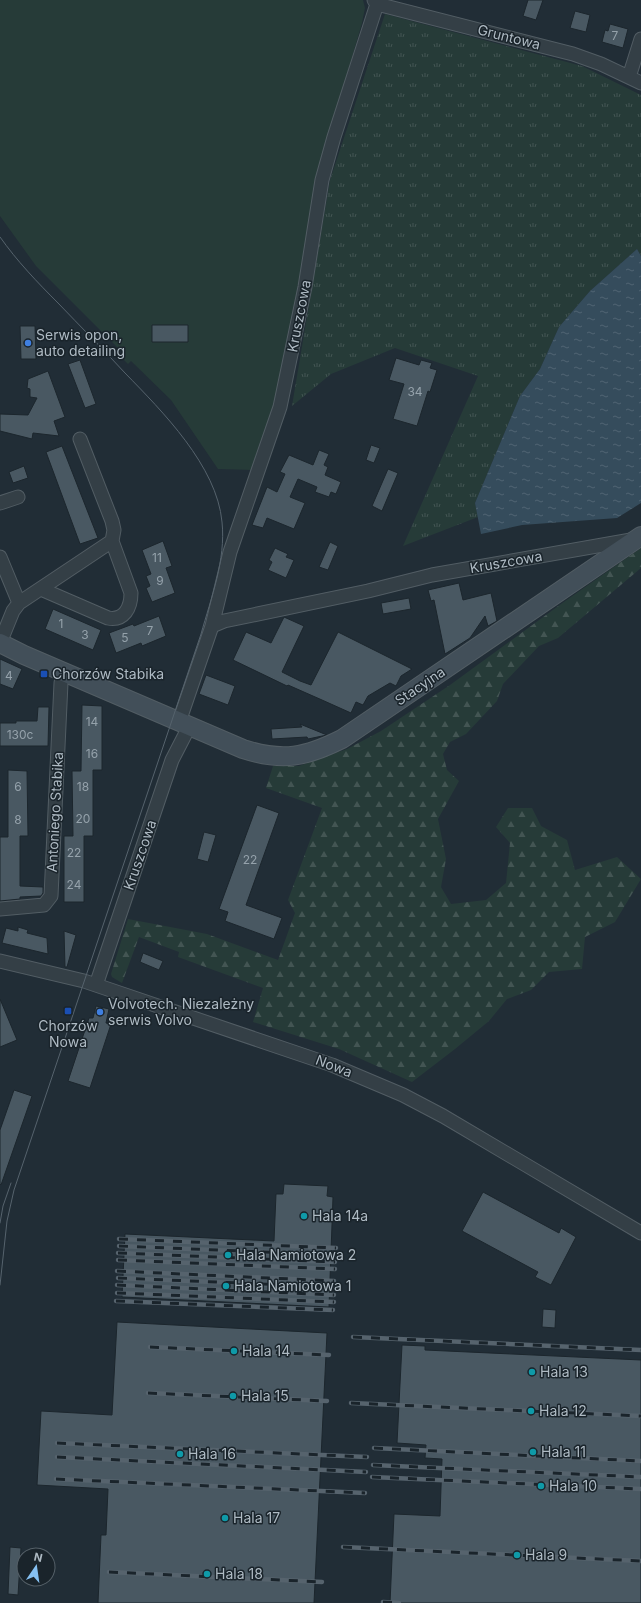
<svg xmlns="http://www.w3.org/2000/svg" width="641" height="1603" font-family="Inter,sans-serif">
<defs>
<pattern id="grass-tufts" width="24" height="20" patternUnits="userSpaceOnUse"><rect width="24" height="20" fill="#263b38"/><path d="M3 7l-1-3M5 7V3M7 7l1-3M15 17l-1-3M17 17v-4M19 17l1-3" fill="none" stroke="#435553"/></pattern>
<pattern id="forest-firs" width="22" height="20" patternUnits="userSpaceOnUse"><rect width="22" height="20" fill="#263b38"/><path d="M5 1l3.5 6h-7zM16 11l3.5 6h-7z" fill="#435553"/></pattern>
<pattern id="water-ripples" width="26" height="14" patternUnits="userSpaceOnUse"><rect width="26" height="14" fill="#354c5c"/><path d="M2 4q2-2 4 0t4 0M15 11q2-2 4 0t4 0" fill="none" stroke="#506472"/></pattern>
</defs>
<rect width="100%" height="100%" fill="#212d36"/>
<path fill="url(#grass-tufts)" d="M385,14L582,66L641,95V256L637,249L590,291L559,327L540,369L520,396L475,503L478,517L403,546L478,376L395,348L331,374L292,406L330,180Z"/>
<path fill="url(#forest-firs)" d="M641,548V568L558,638L539,646L503,684L497,701L466,734L450,742L443,754L447,770L459,781L438,819L446,859L441,887L451,904L486,900L506,883L510,843L496,827L508,808H532L541,826L567,840L575,870L617,857L641,879L615,922L585,937L582,969L549,972L531,990L507,999L489,1021L455,1049L412,1082L339,1049L253,1022L263,988L178,957L179,952L139,937L122,983L112,977L111,974L128,919L207,934L278,960L295,913L288,900L322,808L266,788L273,766H299L347,749L381,731L450,685L561,604Z"/>
<path fill="#263b38" d="M0,0H363L365,8L362,23L324,154L291,348L254,470L218,469L171,400L131,361L128,364L122,358L125,355L36,266L0,216Z"/>
<path fill="url(#water-ripples)" d="M637,249L641,256V503L617,518L522,525L481,534L475,503L520,396L540,369L559,327L590,291Z"/>
<path fill="#495862" stroke="#1c262d" d="M528,0H543L536,20L523,16Z
M575,11L590,15L586,32L570,28Z
M610,24L628,29L623,48L602,42L605,30L608,31Z
M152,325H188V342H152Z
M20,326H35L36,359H21Z
M396,358L419,365L421,360L432,363L430,368L437,370L430,392L428,391L417,426L393,419L404,384L389,380Z
M80,360L96,404L85,408L68,364Z
M48,371L65,417L54,421L59,436L33,433L32,439L0,431V414L28,415L37,398L30,397V389L27,388L28,379Z
M371,445L380,448L374,463L366,460Z
M62,446L98,538L80,544L46,452Z
M319,450L329,454L324,465L328,467L325,475L341,482L336,494L331,492L329,497L315,492L317,487L298,479L290,497L305,503L294,529L267,518L263,528L252,525L267,487L277,492L285,474L280,472L289,455L313,465Z
M24,466L28,478L13,483L9,472Z
M388,469L398,473L382,511L372,506Z
M163,541L172,566L166,568L175,593L152,602L146,588L150,586L146,576L151,574L142,550Z
M330,542L338,546L328,570L319,567Z
M275,548L288,554L286,557L294,560L286,578L268,570L272,562L269,560Z
M459,583L463,600L491,593L497,621L488,626L485,616L470,638L445,654L434,600L431,601L428,590Z
M409,598L411,609L383,614L381,603Z
M53,609L101,630L93,650L45,629Z
M159,616L166,636L142,646L141,643L116,653L109,633L133,624L134,626Z
M284,617L304,626L282,672L300,681L311,685L338,632L412,669L401,676L396,686L390,683L368,696L363,705L356,702L351,713L322,700L288,685L287,686L233,660L246,632L271,643Z
M0,659L22,669L13,689L0,684Z
M206,675L235,686L228,705L199,694Z
M82,705L102,706V770H93V836H84V902H64V836H73L72,771H81Z
M38,707H49L48,746H0V723H16V721H37Z
M300,724L327,735L308,739L307,737L272,739L271,729L302,727Z
M8,770L27,771L28,836H20V886L43,887V893L41,896L20,897V899L0,901V837H8Z
M257,805L279,813L246,905L282,918L274,939L225,921L228,912L219,909Z
M204,832L216,835L208,862L197,859Z
M18,927L28,930L27,933L47,938L48,954L2,943L6,928L18,931Z
M64,931L76,935L67,967H65Z
M143,953L163,961L159,970L140,962Z
M0,999L17,1040L0,1047Z
M96,1006L109,1009L106,1023L111,1024L90,1088L68,1081L89,1018H93Z
M14,1090L32,1096L1,1185L0,1184V1130Z
M284,1184L328,1186L327,1196L333,1197L329,1307L122,1297L125,1234L274,1241L276,1194H283Z
M483,1192L559,1233L561,1228L576,1237L551,1285L535,1277L538,1272L462,1231Z
M543,1309L556,1310L555,1328L542,1327Z
M117,1322L327,1333L314,1603H98L101,1535H106L108,1489L37,1485L41,1411L112,1415Z
M402,1345L425,1346V1350L641,1360V1603H390L394,1514L440,1516L442,1459L425,1458L426,1445L397,1443Z
M10,1547L21,1548L18,1595L8,1594Z"/>
<g fill="none" stroke-linecap="round" stroke-linejoin="round">
<defs>
<path id="street" d="M374,0L377,4L573,54L601,64L641,83
M629,77L641,39
M0,503L18,497
M0,557L19,603
M41,589L108,618C124,621 131,608 131,593L112,541
M212,626L230,552L280,407L305,287L322,180L334,137L377,4
M0,643L13,611L19,603L112,541L114,530L112,521L80,439
M179,722L212,626L224,621L368,591L432,575L631,540
M0,909L44,905L51,896L61,683L63,672
M0,961L84,981L332,1065L403,1095L443,1116L641,1233
M96,985L172,760L189,727"/>
<path id="secondary" d="M0,643L24,655L243,749C283,762 306,757 342,739L641,536"/>
</defs>
<use href="#street" stroke="#525d64" stroke-width="15"/>
<use href="#secondary" stroke="#525d64" stroke-width="20"/>
<use href="#street" stroke="#343f46" stroke-width="13"/>
<use href="#secondary" stroke="#424f59" stroke-width="18"/>
<path stroke="#56636d" stroke-width="1" d="M0,237C17,261 37,282 58,303C80,326 103,349 125,373C162,411 217,466 222,522C226,560 211,598 201,634L14,1190L7,1221L0,1285
M0,1223L3,1206L11,1183"/>
<defs>
<path id="rail" d="M119,1239L336,1248
M119,1246L335,1255
M118,1253L335,1262
M118,1260L335,1269
M117,1271L334,1281
M118,1278L334,1287
M117,1285L334,1295
M117,1293L334,1302
M116,1301L333,1310
M353,1337L641,1350
M150,1347L329,1355
M148,1393L327,1401
M351,1403L641,1416
M57,1443L367,1457
M374,1448L641,1461
M57,1457L366,1472
M373,1465L641,1477
M372,1477L641,1489
M56,1479L365,1493
M343,1547L641,1561
M109,1572L322,1582
M383,1602L399,1603"/>
</defs>
<use href="#rail" stroke="#56636d" stroke-width="4.5"/>
<use href="#rail" stroke="#1a242b" stroke-width="3" stroke-dasharray="9" stroke-linecap="butt"/>
</g>
<g fill="#3f7fe0" stroke="#1a242b" stroke-width="1.5">
<circle cx="28" cy="343" r="4"/>
<circle cx="100" cy="1012" r="4"/>
</g>
<g fill="#1a4fb4" stroke="#1a242b" stroke-width="1.5">
<rect x="40" y="670" width="8" height="8" rx="2"/>
<rect x="64" y="1007" width="8" height="8" rx="2"/>
</g>
<g fill="#0f9aa8" stroke="#1a242b" stroke-width="1.5">
<circle cx="304" cy="1216" r="4"/>
<circle cx="228" cy="1255" r="4"/>
<circle cx="226" cy="1286" r="4"/>
<circle cx="234" cy="1351" r="4"/>
<circle cx="532" cy="1372" r="4"/>
<circle cx="233" cy="1396" r="4"/>
<circle cx="531" cy="1411" r="4"/>
<circle cx="533" cy="1452" r="4"/>
<circle cx="180" cy="1454" r="4"/>
<circle cx="541" cy="1486" r="4"/>
<circle cx="225" cy="1518" r="4"/>
<circle cx="517" cy="1555" r="4"/>
<circle cx="207" cy="1574" r="4"/>
</g>
<g text-anchor="middle" stroke-width="3" stroke-linejoin="round" paint-order="stroke">
<g font-size="12" fill="#95a2ab">
<text x="615" y="40">7</text>
<text x="415" y="396">34</text>
<text x="157" y="562">11</text>
<text x="160" y="585">9</text>
<text x="61" y="628">1</text>
<text x="150" y="635">7</text>
<text x="85" y="639">3</text>
<text x="125" y="642">5</text>
<text x="9" y="680">4</text>
<text x="92" y="726">14</text>
<text x="20" y="739">130c</text>
<text x="92" y="758">16</text>
<text x="18" y="791">6</text>
<text x="83" y="791">18</text>
<text x="83" y="823">20</text>
<text x="18" y="824">8</text>
<text x="74" y="857">22</text>
<text x="250" y="864">22</text>
<text x="74" y="889">24</text>
</g>
<g font-size="14" fill="#aebac3" stroke="#1a242b">
<text transform="translate(509 37) rotate(14)" y="5">Gruntowa</text>
<text transform="translate(299 316) rotate(-79)" y="5">Kruszcowa</text>
<text transform="translate(506 562) rotate(-10)" y="5">Kruszcowa</text>
<text transform="translate(420 686) rotate(-34)" y="5">Stacyjna</text>
<text transform="translate(55 812) rotate(-87)" y="5">Antoniego Stabika</text>
<text transform="translate(140 855) rotate(-71)" y="5">Kruszcowa</text>
<text transform="translate(334 1066) rotate(21)" y="5">Nowa</text>
</g>
<g font-size="14" fill="#aebac3" stroke="#1a242b" text-anchor="start">
<text x="36" y="340">Serwis opon,<tspan x="36" dy="16">auto detailing</tspan></text>
<text x="52" y="679">Chorzów Stabika</text>
<text x="108" y="1009">Volvotech. Niezależny<tspan x="108" dy="16">serwis Volvo</tspan></text>
<text x="68" y="1031" text-anchor="middle">Chorzów<tspan x="68" dy="16">Nowa</tspan></text>
<text x="312" y="1221">Hala 14a</text>
<text x="236" y="1260">Hala Namiotowa 2</text>
<text x="234" y="1291">Hala Namiotowa 1</text>
<text x="242" y="1356">Hala 14</text>
<text x="540" y="1377">Hala 13</text>
<text x="241" y="1401">Hala 15</text>
<text x="539" y="1416">Hala 12</text>
<text x="541" y="1457">Hala 11</text>
<text x="188" y="1459">Hala 16</text>
<text x="549" y="1491">Hala 10</text>
<text x="233" y="1523">Hala 17</text>
<text x="525" y="1560">Hala 9</text>
<text x="215" y="1579">Hala 18</text>
</g>
</g>
<g transform="translate(36 1567) rotate(13)"><circle r="19" fill="#1a242b" stroke="#556068"/>
<path d="M0-3L7 15L0 10L-7 15Z" fill="#85c0f2"/>
<text y="-6" font-size="11" font-weight="bold" text-anchor="middle" fill="#aebac3">N</text>
</g>
</svg>
